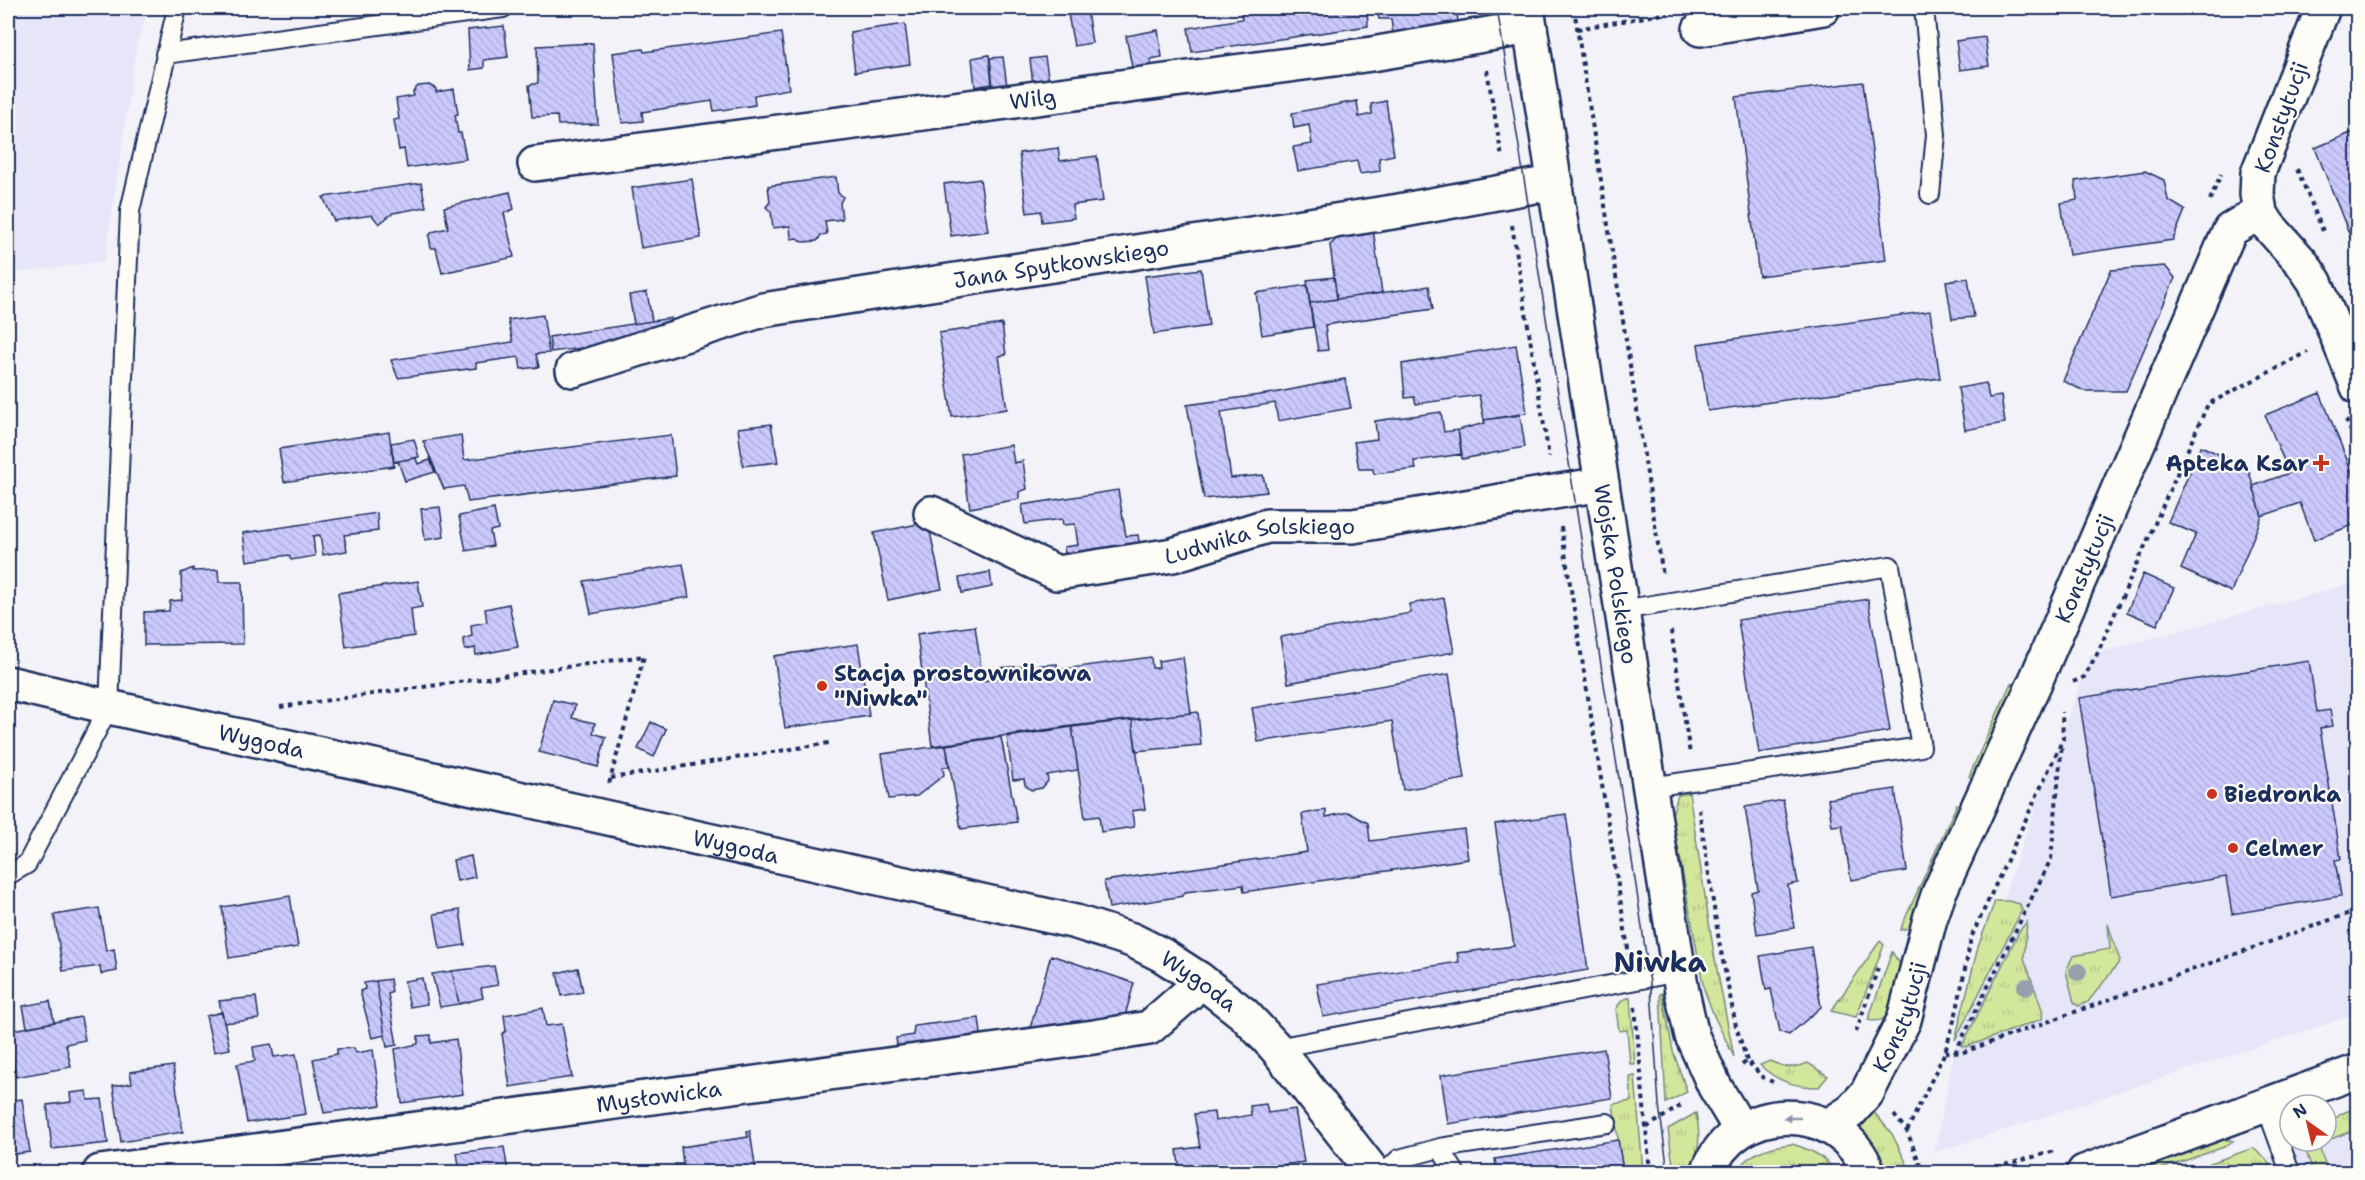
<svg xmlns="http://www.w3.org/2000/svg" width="2365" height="1180" font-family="'Shantell Sans',sans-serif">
<defs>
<pattern id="grass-tufts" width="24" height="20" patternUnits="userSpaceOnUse" patternTransform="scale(1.5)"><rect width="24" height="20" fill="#d3e79c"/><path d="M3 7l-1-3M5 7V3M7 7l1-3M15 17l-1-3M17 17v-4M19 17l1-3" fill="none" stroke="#b5c689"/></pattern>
<pattern id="building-back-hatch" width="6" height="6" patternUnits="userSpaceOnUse" patternTransform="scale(1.5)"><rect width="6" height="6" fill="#cbc9fc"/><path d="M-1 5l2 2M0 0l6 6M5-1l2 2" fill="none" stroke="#aeadda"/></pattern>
</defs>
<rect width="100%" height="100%" fill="#f3f2f8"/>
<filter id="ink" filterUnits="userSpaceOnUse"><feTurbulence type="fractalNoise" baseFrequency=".0167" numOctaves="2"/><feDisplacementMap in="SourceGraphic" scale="12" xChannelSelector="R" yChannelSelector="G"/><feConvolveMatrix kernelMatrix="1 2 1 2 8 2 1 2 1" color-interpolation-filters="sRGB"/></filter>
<g filter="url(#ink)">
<path fill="#e7e6f9" d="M8,8H148L137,43L105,261L8,274Z
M2357,582V1014L1934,1153L1962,1013L2090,655Z
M2357,1124V1172H2226L2312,1141H2326V1136Z"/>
<path fill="url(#grass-tufts)" stroke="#778b7d" stroke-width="1.5" d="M2011,683L2014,684L1972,779L1969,776Z
M1689,793L1714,954L1734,1057L1714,1016L1704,989L1672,815L1678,795Z
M1957,804L1961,807L1912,925L1910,928L1900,930Z
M1995,901H2008L2020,904L2022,910L1955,1040L1978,947Z
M2027,922L2024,958L2043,1012L2042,1019L1966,1047L1962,1046L2020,930Z
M2108,924L2120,961L2088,1002L2078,1006L2074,1002L2066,971L2073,956L2110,949Z
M1880,941L1884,945L1856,1017L1831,1011Z
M1892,952L1902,967L1890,1012C1884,1021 1878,1022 1868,1020Z
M1662,993L1673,1051L1687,1092L1666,1103L1660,994Z
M1630,997L1635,1064H1630L1627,1030L1619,1031L1616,1009L1622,1000Z
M1770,1061C1785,1068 1792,1069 1808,1063L1828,1076L1819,1087C1796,1087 1777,1082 1760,1065Z
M1635,1076L1643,1172H1623L1613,1104L1631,1101L1630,1077Z
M2357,1107V1129L2326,1141V1126L2341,1114Z
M1873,1111L1892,1134L1911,1172H1897L1886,1166L1856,1127L1857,1123Z
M1696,1113C1701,1134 1700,1153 1690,1172H1674L1668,1129Z
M2223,1139L2233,1141L2224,1147L2152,1172H2132Z
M2311,1141H2325L2318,1144L2328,1172H2313L2307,1154Z
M1792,1144C1812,1150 1824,1156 1836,1172H1736C1748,1152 1770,1146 1792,1144Z
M2253,1148L2266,1159L2274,1172H2185Z"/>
<path fill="url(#building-back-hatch)" stroke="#1b2f5e" stroke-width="1.5" d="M984,8H992V13L984,14Z
M1240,8H1367L1368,26L1192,52L1188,28L1242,19Z
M1376,8H1457L1458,24L1393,34L1391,19H1379Z
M1087,11L1092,43L1074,46L1068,14Z
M905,24L910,64L855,72L850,32Z
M504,26L508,57L484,60V68L470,70L468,30Z
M1158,30L1162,57L1151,59V71L1133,72L1126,36Z
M781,33L789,89L754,95L755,105L714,111L712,101L642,112L643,121L622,123L613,53L643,49L644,52Z
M1985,37L1989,66L1960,70L1956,41Z
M593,43L598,124L558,125L557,116L532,117L529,85L538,83L537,46Z
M989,55L992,84L975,87L972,58Z
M1003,57L1007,86L993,87L990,58Z
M1045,57L1049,82L1033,84L1030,59Z
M1863,82L1886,260L1759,276L1736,97Z
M429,85L436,89V92L454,89L458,114L455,115L458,133H461L466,159L407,168L404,149L399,150L394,120L399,119L396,99L414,96L413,92L418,86Z
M1357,101L1359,117L1372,114L1371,104L1386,101L1394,155L1379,158L1380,171L1360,174L1357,161L1298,171L1293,147L1312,144L1309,125L1294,128L1292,113Z
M2358,130V256L2315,148Z
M1058,148L1060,161L1097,156L1103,201L1072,205L1074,218L1042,222L1041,211L1027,213L1019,153Z
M2145,171L2164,180L2168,200L2185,210L2173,240L2069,255L2061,203L2077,200L2075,181Z
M836,177L838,193L843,197L840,203L842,219L825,221L827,234L821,235L817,241L803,242L797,238L791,239L790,226L773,228L771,212L766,207L770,202L768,186Z
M692,179L701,238L641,248L632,188Z
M980,179L988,231L951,236L944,184Z
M421,183L426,207L393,213L379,224L372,215L334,221L323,197Z
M510,192L514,209L504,213L514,257L442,273L436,248H431L429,236L432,232L448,228L444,207Z
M1373,229L1382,293L1337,299L1330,245L1343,233Z
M2165,266L2175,278L2126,391H2084L2063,381L2111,270Z
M1201,269L1209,326L1154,334L1145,276Z
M1334,277L1337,299L1310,303L1307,280Z
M1968,278L1974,317L1952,319L1946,281Z
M1307,285L1313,327L1262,335L1256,293Z
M1429,286L1433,309L1325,325L1328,350L1318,351L1310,303Z
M647,292L652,321L634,324L629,295Z
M1930,311L1940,378L1708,411L1698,344Z
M543,315L549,353L536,354L539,367L521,369L519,357L476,363V368L398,378L391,360L513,342L508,320Z
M671,318L673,336L551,352L549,337Z
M1002,324L1006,355L999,356L1007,409L952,417L939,333Z
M1516,345L1527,413L1484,420L1479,395L1416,404L1414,397L1405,398L1402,364Z
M1345,379L1351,408L1278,421L1275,403L1221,412L1231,478L1263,475L1267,492L1204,499L1187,405L1274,393Z
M1986,383L1989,398L2001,396L2005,423L1965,430L1958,388Z
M2320,393L2358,487V523L2314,540L2300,503L2262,516L2253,486L2289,473L2265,415Z
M1441,412L1444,432L1458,430L1462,454L1414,461L1416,469L1374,474L1373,469H1359L1354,442L1377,439L1375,421Z
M1520,415L1525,447L1462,459L1458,430L1485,423L1484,420Z
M771,424L778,462L743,466L738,428Z
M389,432L394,466L284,482L279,449Z
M461,435L464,460L671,435L676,476L468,502L464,486L444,489L423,441Z
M414,439L419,457L394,462L391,443Z
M1011,445L1014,463L1023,461L1027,489L1019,492V499L970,508L961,454Z
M2201,446L2248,468L2262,516L2231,592L2181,569L2196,534L2168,522Z
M416,458L418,464L430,460L435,472L405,481L398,461Z
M1118,490L1126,536L1138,535L1141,554L1066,561L1064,547L1078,545L1075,524L1063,525L1062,519L1025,524L1022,505Z
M440,507L444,537L425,540L421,509Z
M494,509L498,529L490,531L493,546L466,551L459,516Z
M377,513L378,531L344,535L347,551L323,555L320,535L313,536L315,556L291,560L289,555L247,561L243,533Z
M928,522L942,589L888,600L874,533Z
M683,564L689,597L591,614L584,581Z
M193,568V571L218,570L219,582H242L243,644L144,645V612L169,611L170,601L182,600L181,573Z
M990,572L992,587L962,593L959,578Z
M2143,574L2174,588L2157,625L2127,612Z
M418,581L422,607L411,609L414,636L346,647L338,593Z
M1444,598L1454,652L1288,683L1280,637L1411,613L1409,604Z
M1868,599L1890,731L1759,753L1738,620Z
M509,604L518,647L476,655L475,648L465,650L463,639L472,636L471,625L487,622L485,609Z
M975,626L983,681L997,678L996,668L1057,664V670L1151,657L1152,668H1159L1158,661L1183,657L1191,713L1072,726L932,746L917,634Z
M858,644L869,716L785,728L774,656Z
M2309,661L2317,712L2330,710L2333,726L2320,728L2341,859L2335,860L2341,896L2232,914L2226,877L2111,896L2079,698Z
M1449,674L1465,779L1403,790L1392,721L1258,742L1252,708Z
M553,700L575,705L572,718L595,723L593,733L606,737L598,767L539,752Z
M1198,712L1201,745L1136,751L1132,720Z
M1132,720L1145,809L1132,811L1134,827L1101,832L1099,816L1085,818L1072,727Z
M651,722L666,729L654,757L638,749Z
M1072,727L1078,770L1047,775L1048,781L1042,788L1031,790L1025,785L1024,779L1013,780L1007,737Z
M1001,737L1017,822L961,829L946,745Z
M946,745L949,767H943L944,775L917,796L889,799L882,754Z
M1895,789L1907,871L1851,880L1842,825L1832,826L1828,799Z
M1783,800L1798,883L1788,885L1794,928L1757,934L1751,892L1758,890L1745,807Z
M1326,810V817L1348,812L1368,823L1370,841L1464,829L1468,859L1244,892L1243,885L1185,892L1183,896L1109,908L1104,881L1307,852L1302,814Z
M1566,814L1588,970L1323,1017L1317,984L1459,962L1457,953L1514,946L1495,824Z
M471,856L475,877L457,881L453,860Z
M290,896L298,947L229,958L222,907Z
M99,908L106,951L114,949L117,971L101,974L100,966L63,971L54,915Z
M460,910L465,945L440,949L434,914Z
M8,944L13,982H8Z
M1811,947L1821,1007L1789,1035L1780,1032L1771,989L1766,990L1760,956Z
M1051,955L1134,983L1123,1023L1028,1035Z
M494,966L498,985L481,988L483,998L459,1004L452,971Z
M578,968L583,992L562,996L557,973Z
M452,971L459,1004L440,1007L432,974Z
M422,978L427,1004L410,1007L404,981Z
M390,979L392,992L388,994L397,1045L387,1047L376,981Z
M376,981L385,1035L372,1038L360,991L365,989L364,983Z
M256,997L259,1019L224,1023L219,1001Z
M50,1001L54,1022L27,1027L23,1006Z
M543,1008L546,1026L562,1024L572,1077L510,1087L502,1034L506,1031L504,1015Z
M222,1012L230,1049L214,1052L206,1016Z
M81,1017L85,1040L66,1044L71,1067L16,1077L8,1031Z
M979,1018L982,1041L898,1052L896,1038L913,1035L914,1026Z
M431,1035V1043L456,1039L463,1094L402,1103L395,1049L418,1044V1036Z
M271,1044L274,1057L296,1054L306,1114L247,1123L237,1064L255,1061L253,1047Z
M354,1048L356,1053L373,1050L381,1105L324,1113L313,1059L337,1054V1049Z
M1604,1049L1612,1098L1448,1124L1441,1075Z
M173,1066L183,1132L121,1142L113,1086L132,1083L130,1072Z
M87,1091L88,1100L102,1099L108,1143L52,1149L47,1105L71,1102L70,1093Z
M22,1099L30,1152L8,1155V1101Z
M1266,1104L1268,1113L1295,1109L1304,1162L1231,1172H1180L1177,1150L1200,1147L1194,1114L1214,1112L1215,1121L1251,1115L1250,1106Z
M750,1131L756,1172H676L675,1164H683L681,1147L748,1137L747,1132Z
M1618,1140L1623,1170L1607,1172H1497L1495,1159Z
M504,1147L508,1172H460L457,1153Z"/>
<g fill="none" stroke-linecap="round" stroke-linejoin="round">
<defs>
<path id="lane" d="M1924,8L1936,135L1930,194
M165,54L503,8
M1622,610L1890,566L1921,747L1650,787
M8,875L27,864L109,707L130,211L177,8
M1276,1048L1679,972
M2266,1106L2290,1172
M1440,1148L1455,1172
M1385,1172L1399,1159L1440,1148L1607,1123"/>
<g id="street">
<path d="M2323,8L2258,173L2257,194L2260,212L2268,225L2302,263L2315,282L2358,387"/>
<path d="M1700,29L1823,8"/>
<path id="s1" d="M535,164L1372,54L1530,27"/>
<path id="s2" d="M573,370L763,310L1399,211L1556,182"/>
<path id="s3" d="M931,513L1057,573L1173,555L1267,526H1353L1602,484"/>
<path id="s4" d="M8,683L109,707L1076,922L1132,940L1162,955L1199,979L1244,1014L1276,1048L1373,1172"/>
<path id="s5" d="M1828,1126L1850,1112L1867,1093L1904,1020L1930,919L1939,893L2036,680L2230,230L2260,212"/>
<path id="s6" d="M100,1172L1094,1037L1149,1028L1188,994L1199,979"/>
<path d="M2084,1172L2358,1071"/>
</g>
<g id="secondary">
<path id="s7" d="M1527,8L1682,992L1692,1036L1715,1087L1741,1130"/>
<path d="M1708,1172C1735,1099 1841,1099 1868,1172"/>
</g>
</defs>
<use href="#lane" stroke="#1b2f5e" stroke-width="22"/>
<use href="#street" stroke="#1b2f5e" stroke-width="38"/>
<use href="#secondary" stroke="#1b2f5e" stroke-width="38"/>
<path stroke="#1b2f5e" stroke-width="4" stroke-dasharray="4.5 4.5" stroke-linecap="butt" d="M1574,8L1663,576
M1577,29L1668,13
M1487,70L1502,158
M2297,169L2323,231
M2210,200L2221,174
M1512,225L1549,457
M2346,420L2358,447
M1561,527L1629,955
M1671,631L1690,754
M2073,682L2084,677L2097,654L2208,404L2308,352
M280,707L644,656L609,784
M611,778L829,743
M1699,809L1719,941L1736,1026L1747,1061
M1635,1007L1646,1128
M1856,1032L1878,968
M1945,1052L1961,1053L2358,910
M1955,1053L2051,859L2062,743
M1742,1065L1747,1061L1764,1078L1773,1082
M1894,1115L1907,1131L1923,1172
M1907,1131L1945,1052L1957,1010L1971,938L2063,739L2062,712
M1650,1172L1646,1128L1683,1104
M1943,1172L1986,1170L2055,1151"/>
<use href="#lane" stroke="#fdfcf7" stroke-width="18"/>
<use href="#street" stroke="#fdfcf7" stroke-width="33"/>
<use href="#secondary" stroke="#fdfcf7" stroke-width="33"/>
<path stroke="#1b2f5e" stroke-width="1.5" d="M1497,8L1636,886L1651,990L1659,1105L1668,1172"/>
</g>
<g fill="#96a0ac">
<circle cx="2078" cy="972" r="9"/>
<circle cx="2026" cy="987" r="9"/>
</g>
<defs><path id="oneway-solid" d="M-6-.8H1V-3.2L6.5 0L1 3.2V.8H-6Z" transform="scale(1.5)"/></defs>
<use fill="#8c96aa" href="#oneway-solid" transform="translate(1792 1118) rotate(-180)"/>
</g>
<g fill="#c8321e" stroke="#fdfcf7" stroke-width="2">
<path d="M2318 454h6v6h6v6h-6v6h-6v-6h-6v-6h6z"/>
<circle cx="822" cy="686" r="6"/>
<circle cx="2212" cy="794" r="6"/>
<circle cx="2233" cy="848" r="6"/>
</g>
<g text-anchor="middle" stroke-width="4.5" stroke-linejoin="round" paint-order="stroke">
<g font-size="22" fill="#1b2f5e" stroke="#fdfcf7">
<text dy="8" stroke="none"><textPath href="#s1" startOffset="502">Wilg</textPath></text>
<text transform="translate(2281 117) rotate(-70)" y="8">Konstytucji</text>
<text dy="8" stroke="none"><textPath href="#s2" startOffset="501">Jana Spytkowskiego</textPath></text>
<text dy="8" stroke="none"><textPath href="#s3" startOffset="346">Ludwika Solskiego</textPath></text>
<text dy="8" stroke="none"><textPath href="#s5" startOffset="621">Konstytucji</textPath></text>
<text dy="8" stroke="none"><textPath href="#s7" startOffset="573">Wojska Polskiego</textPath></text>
<text dy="8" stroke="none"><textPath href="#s4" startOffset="260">Wygoda</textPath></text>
<text dy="8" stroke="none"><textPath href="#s4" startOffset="746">Wygoda</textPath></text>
<text dy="8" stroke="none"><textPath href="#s4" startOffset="1232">Wygoda</textPath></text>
<text dy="8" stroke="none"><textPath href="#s5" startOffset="135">Konstytucji</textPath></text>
<text dy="8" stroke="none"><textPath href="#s6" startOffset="564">Mysłowicka</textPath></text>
</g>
<g font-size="22" font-weight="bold" fill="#1b2f5e" stroke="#fdfcf7" text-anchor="start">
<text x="2309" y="471" text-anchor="end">Apteka Ksar</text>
<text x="834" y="681">Stacja prostownikowa<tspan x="834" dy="25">"Niwka"</tspan></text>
<text x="2224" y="802">Biedronka</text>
<text x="2245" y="856">Celmer</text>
</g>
<g font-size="28" font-weight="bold" fill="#1b2f5e" stroke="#fdfcf7">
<text x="1660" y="972">Niwka</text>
</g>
</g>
<rect width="2365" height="1180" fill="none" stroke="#fdfcf7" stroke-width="30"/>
<rect x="15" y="15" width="2335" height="1150" fill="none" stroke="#1b2f5e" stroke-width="2" filter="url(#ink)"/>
<g transform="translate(2308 1123) rotate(326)"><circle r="28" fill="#fdfcf7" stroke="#a3aaba" stroke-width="1.5"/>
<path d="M0-4.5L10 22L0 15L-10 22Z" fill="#c8321e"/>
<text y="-9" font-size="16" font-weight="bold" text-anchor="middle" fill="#1b2f5e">N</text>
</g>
</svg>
